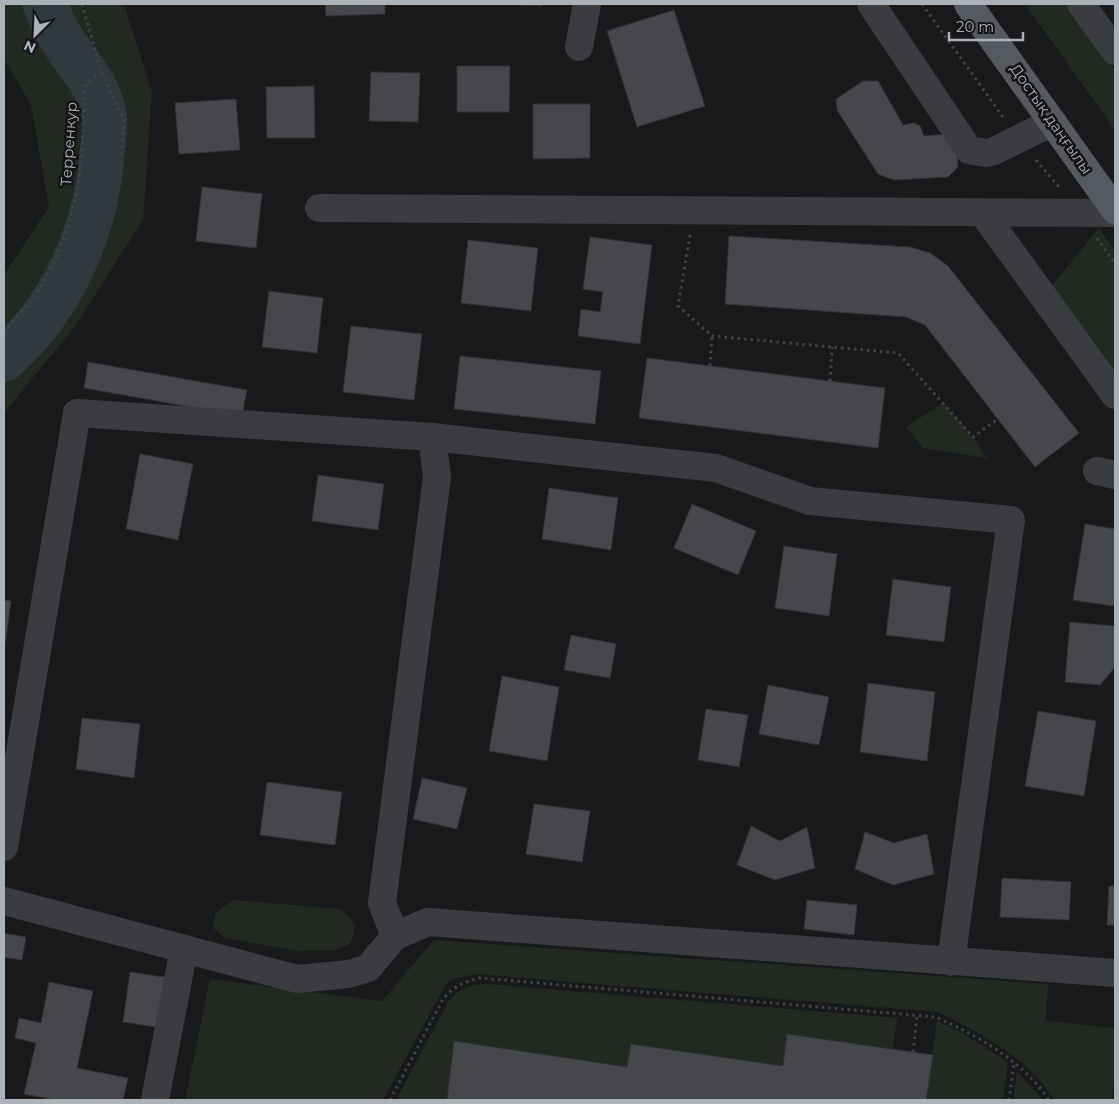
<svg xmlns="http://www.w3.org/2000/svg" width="1119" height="1104" font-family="Montserrat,sans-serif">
<rect width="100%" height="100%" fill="#19191b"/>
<path fill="#212921" d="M4,4H124L152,92L143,220L74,328L4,413V275L49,207L31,105L4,59Z
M1025,4H1068L1115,70V130Z
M1099,228L1115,251V382L1039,301Z
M943,403L973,437L987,458L923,448L906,427Z
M233,900L340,909C355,922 358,925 350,944L336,950L298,951L225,938L213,928L215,914Z
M434,940L1048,984L1046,1021L1115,1028V1067L1112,1100H1054C1029,1058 980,1033 938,1012L475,974L451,980L444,988L383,1100H185L210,979L382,1001Z
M488,984L897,1018L893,1049L788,1034L783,1066L631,1044L627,1067L455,1041L447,1100H396L448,1002C460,988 469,985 488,984Z
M937,1021L959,1031L1008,1062L1003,1100H926Z
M1017,1071L1043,1100H1013Z"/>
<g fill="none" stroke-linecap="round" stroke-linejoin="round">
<path stroke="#2f3a3f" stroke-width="45" d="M4,359C62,308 96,231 102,155C103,142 106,126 104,114C98,81 72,59 57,31C52,23 49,13 45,4"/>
</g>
<path fill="#46474b" stroke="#333337" d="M325,4H385V14L326,16Z
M498,4H542V6Z
M674,10L705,106L637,127L607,31Z
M457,66H510L509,112H457Z
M371,72L420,73L418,122L369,121Z
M863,81H878L903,125L914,123L920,126L924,136L948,134L956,140L958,167L948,177L894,180L878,174L837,110L836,99Z
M314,86L315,138H267L266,87Z
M236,99L240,150L179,154L175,103Z
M533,104H590V158L533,159Z
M202,187L262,194L256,248L196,241Z
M729,236L910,247L930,253L948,266L1079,433L1035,467L925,325L906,317L725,304Z
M590,237L652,245L640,344L578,336L581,309L600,312L603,292L583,289Z
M468,240L538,248L531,311L461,303Z
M269,291L323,298L317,353L262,347Z
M351,326L422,334L414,400L343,392Z
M460,356L601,371L595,424L454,409Z
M647,358L885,388L878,448L639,418Z
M88,362L247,390L242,416L84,388Z
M140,454L193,464L178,540L126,529Z
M318,475L384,484L378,530L312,521Z
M549,488L618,498L611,550L542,539Z
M692,504L756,531L738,575L674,548Z
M1085,524L1115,529V603L1113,606L1073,600Z
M784,546L837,554L829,616L775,608Z
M893,579L951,587L944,642L886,635Z
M4,600L11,601L4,653Z
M1070,622L1115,626V667L1100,685L1065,682Z
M571,635L616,644L610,678L564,670Z
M502,676L559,687L547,761L489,751Z
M868,683L935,692L927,761L860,752Z
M768,685L829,697L819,745L759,734Z
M706,709L748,715L739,767L698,760Z
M1038,711L1096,721L1084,796L1025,786Z
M82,718L140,724L134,778L76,769Z
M422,778L467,788L457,829L413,819Z
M267,782L342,792L335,845L260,835Z
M534,804L590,811L582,862L526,854Z
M751,826L780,841L807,827L815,868L775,880L737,865Z
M865,832L894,843L927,834L934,874L893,885L855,869Z
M1002,878L1071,882L1069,920L1000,917Z
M1109,886H1115V925H1107Z
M807,900L857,905L854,935L804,929Z
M4,933L26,937L22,960L4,957Z
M130,972L170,978L162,1028L123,1022Z
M49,982L93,991L77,1068L128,1078L123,1100H56L24,1094L36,1043L15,1038L19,1018L41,1023Z
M787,1034L933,1055L926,1100H447L454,1041L627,1067L631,1044L783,1066Z"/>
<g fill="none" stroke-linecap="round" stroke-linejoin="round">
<path stroke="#404347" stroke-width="3" stroke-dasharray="2.5 4" stroke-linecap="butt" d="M82,4L101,71L124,120L121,155
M922,4L1003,117
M1036,160L1059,187
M690,235L678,306L712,336L898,353L973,437L998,419
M1097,238L1115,264
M4,332C13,320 25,309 34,297C78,231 84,163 84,87L101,71
M710,366L712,336
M830,381L832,347
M913,1052L917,1016
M390,1100L443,999C454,986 463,982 480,978L936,1017C979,1037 1022,1060 1049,1100
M1009,1100L1014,1064"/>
<path stroke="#3a3c40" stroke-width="28" d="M871,4L969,150L986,153L994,151L1053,122
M1081,4L1115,51
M579,47L587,4
M319,208L1115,213
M982,212L1115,395
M1097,471L1115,475
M4,847L77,413L432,437L716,468L810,501L1011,520L951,962
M4,901L297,979L349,974L368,968L395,936L428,922L1115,973
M395,936L382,903L437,477L432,437
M155,1100L184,949"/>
<path stroke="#56595f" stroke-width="28" d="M968,4L1115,210"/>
</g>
<g text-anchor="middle" stroke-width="5" stroke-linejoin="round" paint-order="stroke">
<g font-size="15" fill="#acb2ba" stroke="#141416">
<text transform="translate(1051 119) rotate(55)" y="5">Достық даңғылы</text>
<text transform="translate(69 144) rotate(-86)" y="5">Терренкур</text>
</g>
</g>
<rect width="1119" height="1104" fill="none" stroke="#acb2ba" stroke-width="10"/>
<g transform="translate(35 35) rotate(204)" stroke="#141416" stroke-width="4" paint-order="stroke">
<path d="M0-4L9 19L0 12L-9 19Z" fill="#acb2ba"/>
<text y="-8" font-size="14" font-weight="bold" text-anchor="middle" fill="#acb2ba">N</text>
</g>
<path d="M949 32v8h74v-8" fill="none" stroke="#acb2ba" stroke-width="2.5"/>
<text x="956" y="32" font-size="15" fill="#acb2ba" stroke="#141416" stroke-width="4" paint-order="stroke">20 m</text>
</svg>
